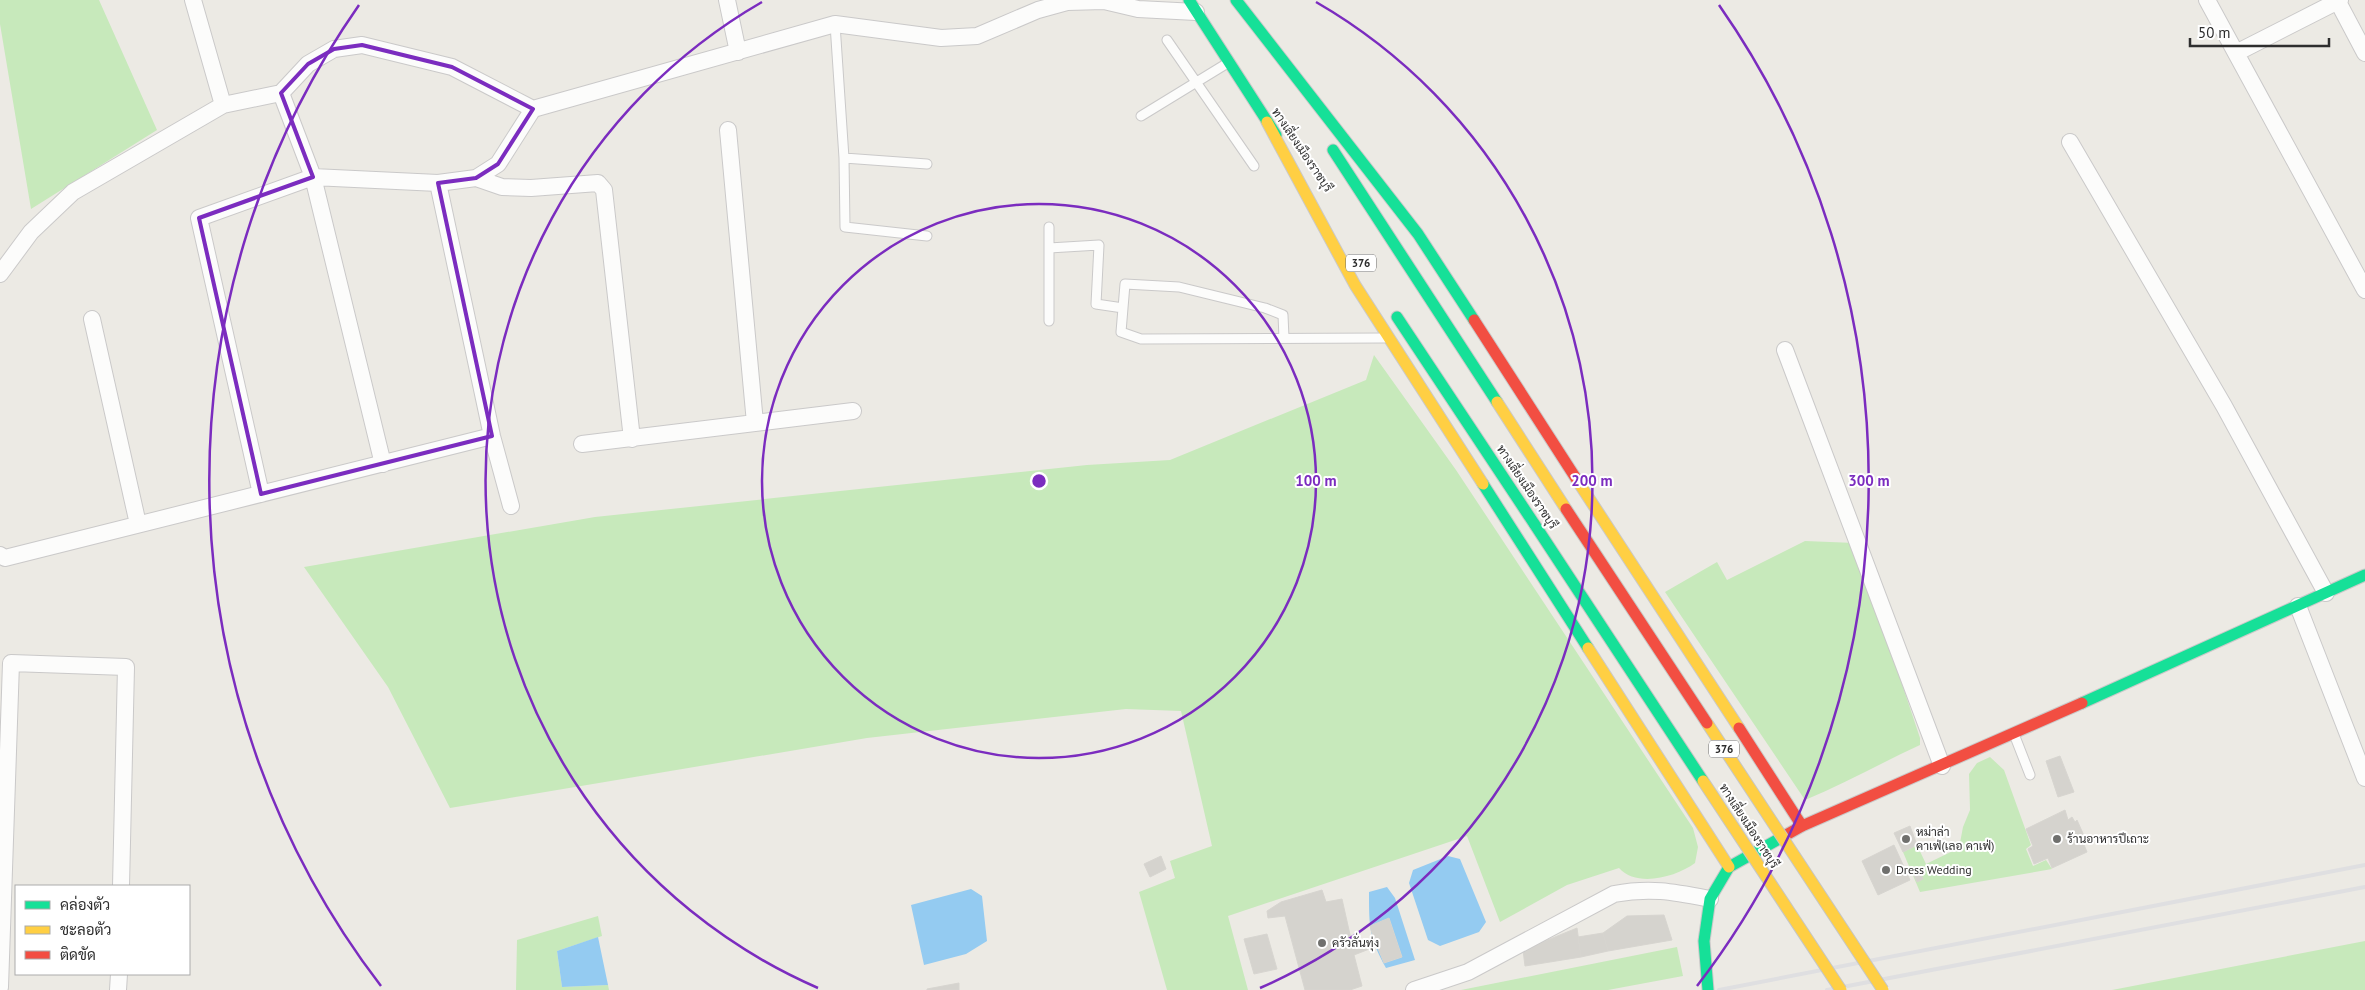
<svg xmlns="http://www.w3.org/2000/svg" width="2365" height="990" font-family="'PT Sans',Sarabun,sans-serif">
<rect width="100%" height="100%" fill="#eceae4"/>
<path fill="#c7e9bb" d="M0,0H99L157,130L31,209L0,24Z
M1374,355L1456,470L1693,828L1698,847L1695,863C1676,877 1637,888 1619,868L1567,885L1500,922L1467,836L1228,916L1248,990H1167L1139,892L1175,878L1170,861L1212,846L1181,711L1126,709L867,738L450,808L388,687L304,567L595,517L1087,465L1170,460L1366,380Z
M1805,541L1855,543L1920,738V745C1881,763 1844,784 1805,800L1665,592L1717,562L1727,580Z
M1990,757L2004,770L2031,845L2026,849L2033,866L2046,860L2052,869L1920,892L1903,852L1917,845L1926,864L1959,848L1963,827L1970,810L1969,774L1977,763Z
M598,916L602,936L557,951L562,987L608,985L609,990H516L517,940Z
M2365,941V990H2112Z
M1677,947L1683,976L1608,990H1461Z"/>
<path fill="#94cbf1" d="M1448,856L1460,859L1486,922L1479,932L1440,946L1428,940L1409,883L1413,870Z
M1387,887L1395,898L1415,960L1386,968C1369,937 1369,927 1369,892Z
M971,889L982,896L987,941L966,954L924,965L911,905Z
M598,937L608,985L562,987L557,951Z"/>
<path fill="#d5d3ce" stroke="#d7d5d0" d="M2060,756L2074,792L2058,797L2046,761Z
M2065,810L2068,820L2072,817L2075,822L2077,820L2085,838L2082,840L2087,852L2052,868L2048,858L2034,864L2028,849L2033,846L2026,829Z
M1910,826L1917,845L1903,852L1894,833Z
M1894,845L1910,880L1878,895L1862,861Z
M1161,856L1166,869L1150,877L1144,864Z
M1919,870L1923,879L1917,882L1913,873Z
M1322,890L1326,902L1342,899L1353,948L1374,940L1370,926L1389,918L1402,957L1384,963L1377,946L1354,955L1362,986L1350,990H1305L1285,916L1268,918L1267,911L1281,902Z
M1664,915L1672,940L1608,951L1603,933L1627,916Z
M1577,928L1581,957L1525,966L1523,950Z
M1603,933L1608,951L1581,957L1578,937Z
M1267,934L1277,969L1254,974L1244,939Z
M959,983V990H927V989Z"/>
<g fill="none" stroke-linecap="round" stroke-linejoin="round">
<defs>
<path id="lane" d="M835,24L844,158L845,227L927,236
M1167,40L1254,166
M1141,116L1226,64
M844,158L927,164
M1049,227V321
M1049,248L1099,245L1096,304L1123,308
M1284,338L1283,315L1265,308L1179,287L1125,284L1121,332L1141,339L1384,338
M2014,734L2030,775"/>
<path id="street" d="M193,0L223,105
M727,0L738,52
M2207,0L2365,290
M2337,0L2365,53
M2236,53L2340,0
M281,93L313,177L383,464
M728,130L755,423
M2070,142L2224,406L2326,593
M476,178L502,187L531,188L598,183L604,190L632,439
M438,183L492,436L511,506
M0,274L31,232L73,192L223,105L281,93L308,64L334,49L362,45L452,67L533,109
M92,319L138,524
M1785,350L1942,766
M582,444L853,411
M261,494L199,218L313,177L438,183L476,178L498,164L533,109L835,24L941,38L977,36L1038,10L1067,2L1104,1L1138,9L1196,12
M0,555L5,558L492,436
M2298,606L2365,778
M0,987L11,663L126,667L121,886
M118,990L119,974
M1414,990L1468,972L1614,894C1651,887 1674,892 1710,899"/>
<path id="fast" d="M1189,0L1276,135
M1236,0L1418,234L1474,320
M1333,150L1497,402
M1397,317L1535,525
M1483,484L1588,648
M2082,703L2365,575
M1708,990L1704,941L1710,899L1729,867L1786,835"/>
<path id="slow" d="M1267,122L1355,285L1483,484
M1497,402L1566,509
M1577,480L1739,728
M1588,648L1729,867"/>
<path id="jam" d="M1474,320L1577,480
M1739,728L1802,826
M1786,835L1802,826L2082,703"/>
</defs>
<use href="#lane" stroke="#cac9c9" stroke-width="11"/>
<use href="#street" stroke="#cac9c9" stroke-width="18"/>
<use href="#fast" stroke="#cac9c9" stroke-width="13"/>
<use href="#slow" stroke="#cac9c9" stroke-width="13"/>
<use href="#jam" stroke="#cac9c9" stroke-width="13"/>
<use href="#lane" stroke="#fcfcfb" stroke-width="9"/>
<use href="#street" stroke="#fcfcfb" stroke-width="16"/>
<use href="#fast" stroke="#16e098" stroke-width="11"/>
<use href="#slow" stroke="#ffcf43" stroke-width="11"/>
<use href="#jam" stroke="#f24e42" stroke-width="11"/>
<path stroke="#dfdfe1" stroke-width="4" d="M1719,990L2365,865
M1827,990L2365,887"/>
<defs>
<path id="fast-bridge" d="M1535,525L1703,781"/>
<path id="slow-bridge" d="M1707,723L1883,990
M1703,781L1841,990"/>
<path id="jam-bridge" d="M1566,509L1707,723"/>
</defs>
<use href="#fast-bridge" stroke="#c6c6c4" stroke-width="13" stroke-linecap="butt"/>
<use href="#slow-bridge" stroke="#c6c6c4" stroke-width="13" stroke-linecap="butt"/>
<use href="#jam-bridge" stroke="#c6c6c4" stroke-width="13" stroke-linecap="butt"/>
<use href="#fast-bridge" stroke="#16e098" stroke-width="11"/>
<use href="#slow-bridge" stroke="#ffcf43" stroke-width="11"/>
<use href="#jam-bridge" stroke="#f24e42" stroke-width="11"/>
</g>
<path fill="none" stroke="#7b2cbf" stroke-width="4" stroke-linejoin="round" d="M362,45L452,67L533,109L498,164L476,178L438,183L492,436L261,494L199,218L313,177L281,93L308,64L334,49Z"/>
<g fill="none" stroke="#7b2cbf" stroke-width="2.5">
<circle cx="1039" cy="481" r="277"/>
<path d="M818 988A553 553 0 0 1 762 2M1316 2A553 553 0 0 1 1260 988"/>
<path d="M381 986A830 830 0 0 1 359 5M1719 5A830 830 0 0 1 1697 986"/>
</g>
<g fill="#70706e" stroke="#fff" stroke-width="2">
<circle cx="1906" cy="839" r="5"/>
<circle cx="2057" cy="839" r="5"/>
<circle cx="1886" cy="870" r="5"/>
<circle cx="1322" cy="943" r="5"/>
</g>
<g text-anchor="middle" stroke-width="4" stroke-linejoin="round" paint-order="stroke">
<g fill="#fff" stroke="#6d6d6d" stroke-width="1">
<rect x="1346" y="254.5" width="30" height="17" rx="4"/>
<rect x="1709" y="740.5" width="30" height="17" rx="4"/>
</g>
<g font-size="11" font-weight="bold" fill="#2e2e2e">
<text x="1361" y="267">376</text>
<text x="1724" y="753">376</text>
</g>
<g font-size="12" fill="#2e2e2e" stroke="#fff">
<text transform="translate(1302 150) rotate(56)" y="4">ทางเลี่ยงเมืองราชบุรี</text>
<text transform="translate(1527 487) rotate(56)" y="4">ทางเลี่ยงเมืองราชบุรี</text>
<text transform="translate(1749 826) rotate(57)" y="4">ทางเลี่ยงเมืองราชบุรี</text>
</g>
<g font-size="12" fill="#2e2e2e" stroke="#fff" text-anchor="start">
<text x="1916" y="836">หม่าล่า<tspan x="1916" dy="14">คาเฟ่(เลอ คาเฟ่)</tspan></text>
<text x="2067" y="843">ร้านอาหารปีเถาะ</text>
<text x="1896" y="874">Dress Wedding</text>
<text x="1332" y="947">ครัวลั่นทุ่ง</text>
</g>
</g>
<circle cx="1039" cy="481" r="8" fill="#7b2cbf" stroke="#fff" stroke-width="2.5"/>
<g font-size="15" text-anchor="middle" font-weight="bold" fill="#7b2cbf" stroke="#fff" stroke-width="4" stroke-linejoin="round" paint-order="stroke">
<text x="1316" y="486">100 m</text>
<text x="1592" y="486">200 m</text>
<text x="1869" y="486">300 m</text>
</g>
<rect x="15" y="885" width="175" height="90" fill="#ffffff" stroke="#ababab"/>
<rect x="25" y="901" width="25" height="8" fill="#16e098" stroke="#ababab"/>
<text x="60" y="910" font-size="15" fill="#2e2e2e">คล่องตัว</text>
<rect x="25" y="926" width="25" height="8" fill="#ffcf43" stroke="#ababab"/>
<text x="60" y="935" font-size="15" fill="#2e2e2e">ชะลอตัว</text>
<rect x="25" y="951" width="25" height="8" fill="#f24e42" stroke="#ababab"/>
<text x="60" y="960" font-size="15" fill="#2e2e2e">ติดขัด</text>
<path d="M2190 38v8h139v-8" fill="none" stroke="#2e2e2e" stroke-width="2.5"/>
<text x="2198" y="38" font-size="15" fill="#2e2e2e" stroke="#ffffff" stroke-width="4" paint-order="stroke">50 m</text>
</svg>
